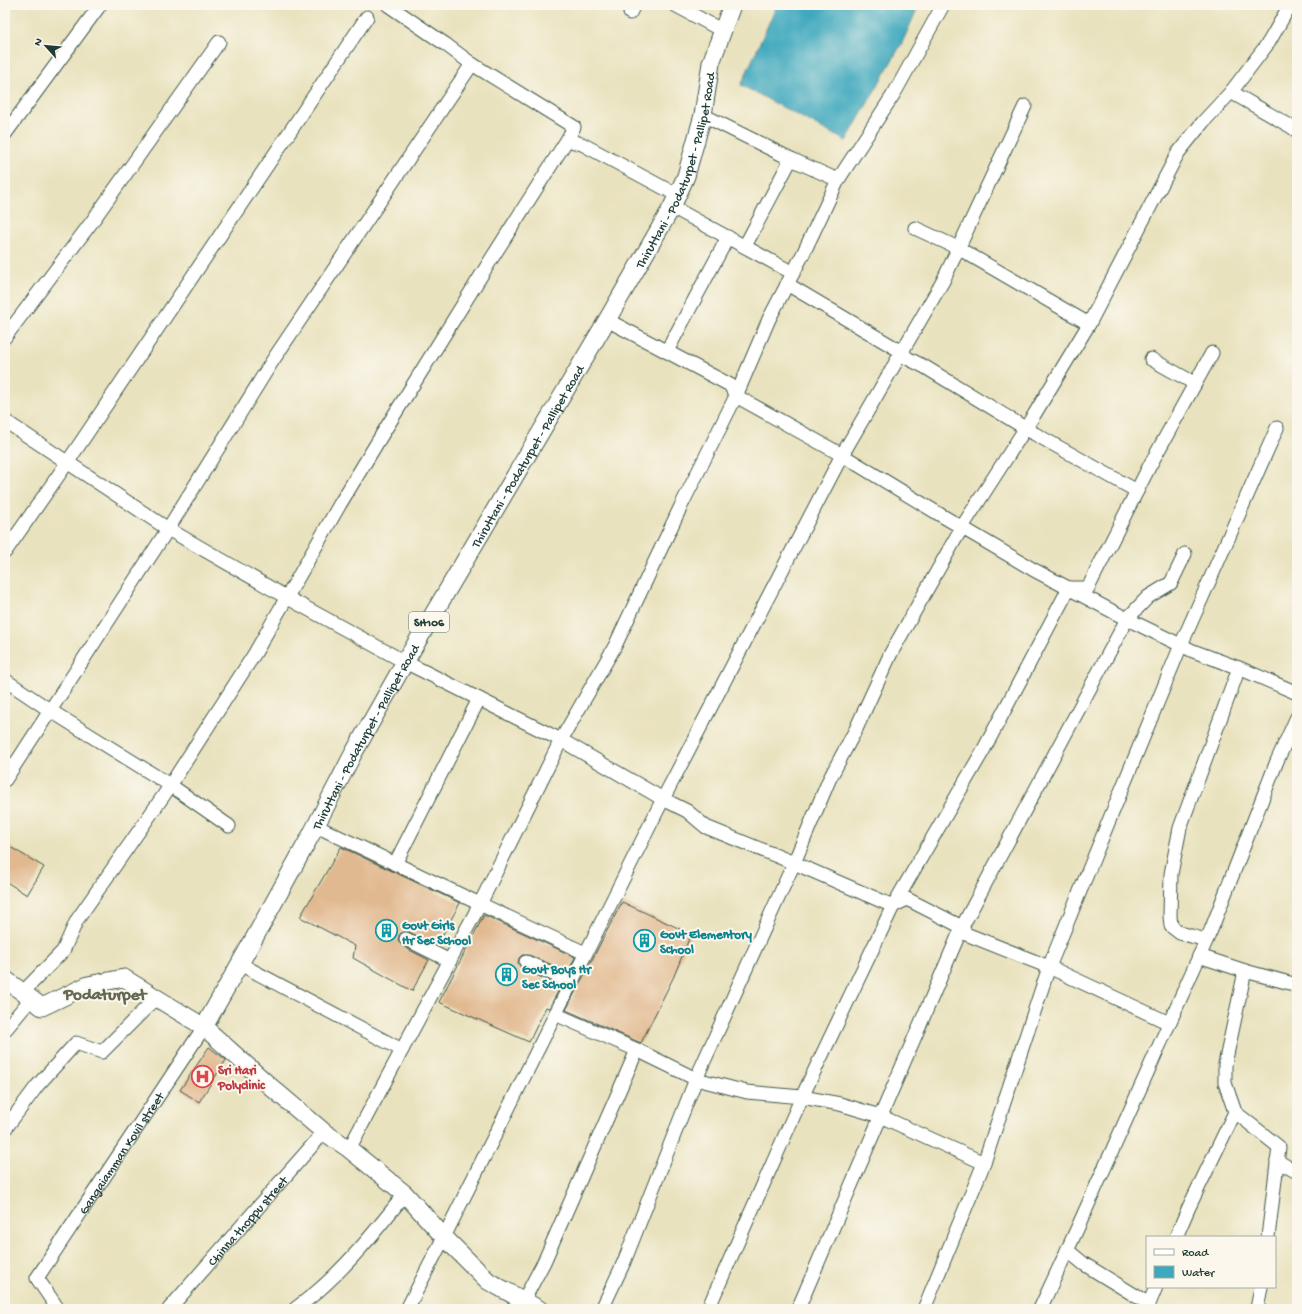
<svg xmlns="http://www.w3.org/2000/svg" width="1302" height="1314" font-family="'Gochi Hand',sans-serif">
<rect width="100%" height="100%" fill="#fbf7ec"/>
<filter id="ink" filterUnits="userSpaceOnUse"><feTurbulence type="fractalNoise" baseFrequency=".025" numOctaves="2"/><feDisplacementMap in="SourceGraphic" scale="8" xChannelSelector="R" yChannelSelector="G"/><feConvolveMatrix kernelMatrix="1 2 1 2 8 2 1 2 1" color-interpolation-filters="sRGB"/></filter>
<filter id="wash" filterUnits="userSpaceOnUse"><feTurbulence type="fractalNoise" baseFrequency=".012" numOctaves="4" result="noise"/><feDisplacementMap in="SourceGraphic" scale="16" xChannelSelector="R" yChannelSelector="G"/><feGaussianBlur stdDeviation="0.9" result="paint"/><feColorMatrix in="noise" values="0 0 0 0 0 0 0 0 0 0 0 0 0 0 0 0 0 1.4 0 .05"/><feComposite in="paint" operator="in"/></filter>
<g filter="url(#wash)">
<rect width="100%" height="100%" fill="#e9e2be"/>
<path fill="#3ea8be" stroke="#2e7279" d="M777,5H919L902,43L846,141L741,85Z"/>
<g id="blocks">
<path fill="#e1b990" d="M5,844L44,867L27,895L5,881Z
M341,847L460,903L437,945L409,932H402L399,935L398,940L402,946L429,960L412,991L353,958L355,946L300,917Z
M622,902L691,934L674,976L641,1043L566,1010Z
M484,915L575,957L568,972L529,955H522L519,958L518,963L522,969L561,986L549,1008L546,1007L529,1042L439,1002Z
M209,1047L226,1060L199,1102L180,1090Z"/>
</g>
</g>
<g filter="url(#ink)">
<use href="#blocks" fill-opacity="0" stroke="#3d5649" stroke-width="1"/>
<g fill="none" stroke-linecap="round" stroke-linejoin="round">
<defs>
<g id="minor">
<path d="M675,5L723,31"/>
<path d="M630,13L634,5"/>
<path d="M1231,92L1290,126L1297,131"/>
<path d="M703,115L791,159L838,180"/>
<path d="M5,134L100,5"/>
<path d="M567,140L582,144L677,195"/>
<path d="M672,207L793,273"/>
<path d="M915,228L958,248L1089,324"/>
<path d="M745,246L791,159"/>
<path d="M787,284L902,352L907,358L925,367L1035,434L1137,491"/>
<path d="M607,320L730,385L736,396L842,455L939,514L1034,570L1127,619L1193,651L1239,668L1297,693"/>
<path d="M5,337L91,223L219,42"/>
<path d="M667,351L728,237"/>
<path d="M1151,359L1194,383"/>
<path d="M5,421L168,529L286,597L405,662L561,740L663,799L687,811L706,827L794,863L893,906L907,899L962,927L966,934L1049,967L1181,645L1277,428"/>
<path d="M5,552L67,463L367,17"/>
<path d="M5,680L51,711L170,785L229,826"/>
<path d="M5,780L168,529L273,360L472,64"/>
<path d="M316,826L480,904L561,740L615,646L681,506L736,396L769,319L803,254L838,180L895,92L943,5"/>
<path d="M395,864L479,699"/>
<path d="M406,939L450,961"/>
<path d="M1206,940L1180,933L1171,926L1170,916L1171,874L1180,828L1239,668"/>
<path d="M1199,956L1245,971"/>
<path d="M526,962L571,982"/>
<path d="M240,964L402,1050"/>
<path d="M23,992L63,951L77,920L164,795L255,653L340,504L383,433L492,258L567,140L574,127L472,64L445,44L388,5"/>
<path d="M555,1014L637,1050"/>
<path d="M5,1030L31,999"/>
<path d="M5,1129L37,1086L76,1043L102,1052L156,998"/>
<path d="M349,1149L480,904L585,953"/>
<path d="M1277,1161L1297,1172"/>
<path d="M1176,1237L1189,1207L1235,1112"/>
<path d="M1268,1237L1279,1147L1235,1112L1225,1083V1064L1245,971L1297,985"/>
<path d="M1067,1250L1084,1264L1149,1304L1156,1287"/>
<path id="s1" d="M58,1309L37,1278L204,1027"/>
<path id="s2" d="M169,1309L324,1132"/>
<path d="M295,1309C303,1303 311,1297 319,1290C351,1262 378,1228 405,1194"/>
<path d="M407,1309L444,1237L663,799L842,455L943,281L1025,106"/>
<path d="M519,1309L544,1262L637,1050L696,1079L747,1092L802,1097L840,1104L880,1116L984,1163L1049,967L1169,1023"/>
<path d="M602,1309L624,1262L696,1079L794,863L829,780L856,729L891,653L962,527L1034,415L1089,324L1178,153L1203,122L1231,92L1269,42L1290,5"/>
<path d="M708,1309L802,1097L893,906L984,749L1069,588H1088L1149,467L1212,353"/>
<path d="M798,1309L962,927L1127,619L1148,597L1171,583L1185,554"/>
<path d="M924,1309L984,1163"/>
<path d="M1040,1309L1078,1227L1211,930L1277,761L1297,717"/>
<path d="M1257,1309L1261,1287"/>
</g>
<g id="major">
<path id="s3" d="M5,979L42,1007L88,985L124,978L204,1027L256,935L311,835L353,754L405,662L607,320L672,207L686,176L703,115L711,63L732,5"/>
<path d="M204,1027L271,1087L324,1132L349,1149L405,1194L444,1237L488,1281L539,1309"/>
</g>
</defs>
<use href="#minor" stroke="#3d5649" stroke-width="15"/>
<use href="#major" stroke="#3d5649" stroke-width="19"/>
<use href="#minor" stroke="#fff" stroke-width="13"/>
<use href="#major" stroke="#fff" stroke-width="17"/>
</g>
</g>
<defs>
<symbol id="building-ring" viewBox="-11 -11 22 22"><circle r="9.5" fill="#fbf7ec" stroke="#0f9aa8" stroke-width="1.5"/><path d="M-4-6H4V6H1V3H-1V6H-4ZM-2.5-4.3h1.7v1.8h-1.7ZM.8-4.3h1.7v1.8H.8ZM-2.5-1h1.7V.8h-1.7ZM.8-1h1.7V.8H.8Z" fill="#0f9aa8"/></symbol>
<symbol id="hospital-ring" viewBox="-11 -11 22 22"><circle r="9.5" fill="#fbf7ec" stroke="#e0444e" stroke-width="1.5"/><path d="M-5-5h3v3.5h4V-5h3V5h-3V1.5h-4V5h-3Z" fill="#e0444e"/></symbol>
</defs>
<g fill-rule="evenodd">
<use href="#building-ring" x="374" y="918" width="25" height="25"/>
<use href="#building-ring" x="632" y="928" width="25" height="25"/>
<use href="#building-ring" x="494" y="962" width="25" height="25"/>
<use href="#hospital-ring" x="190" y="1064" width="25" height="25"/>
</g>
<g text-anchor="middle" stroke-width="4" stroke-linejoin="round" paint-order="stroke">
<rect fill="#fbf7ec" stroke="#61756b" stroke-width="1" x="409" y="612" width="40" height="20" rx="3"/>
<g font-size="12" font-weight="bold" fill="#1f3d34">
<text x="429" y="626">SH106</text>
</g>
<g font-size="13" fill="#1f3d34" stroke="#fbf7ec">
<text dy="5" stroke="none"><textPath href="#s3" startOffset="1208">Thiruttani - Podaturpet - Pallipet Road</textPath></text>
<text dy="5" stroke="none"><textPath href="#s3" startOffset="884">Thiruttani - Podaturpet - Pallipet Road</textPath></text>
<text dy="5" stroke="none"><textPath href="#s3" startOffset="560">Thiruttani - Podaturpet - Pallipet Road</textPath></text>
<text dy="5" stroke="none"><textPath href="#s1" startOffset="188">Gangaiamman Kovil street</textPath></text>
<text dy="5" stroke="none"><textPath href="#s2" startOffset="118">Chinna thoppu street</textPath></text>
</g>
<g font-size="13" font-weight="bold" fill="#0d838f" stroke="#fbf7ec" text-anchor="start">
<text x="402" y="929">Govt Girls<tspan x="402" dy="15">Hr Sec School</tspan></text>
<text x="660" y="938">Govt Elementory<tspan x="660" dy="15">School</tspan></text>
<text x="522" y="973">Govt Boys Hr<tspan x="522" dy="15">Sec School</tspan></text>
</g>
<g font-size="13" font-weight="bold" fill="#be3a42" stroke="#fbf7ec" text-anchor="start">
<text x="218" y="1074">Sri Hari<tspan x="218" dy="15">Polyclinic</tspan></text>
</g>
<g font-size="17" font-weight="bold" fill="#636854" stroke="#fbf7ec">
<text x="105" y="999">Podaturpet</text>
</g>
</g>
<rect width="1302" height="1314" fill="none" stroke="#fbf7ec" stroke-width="20"/>
<rect x="1146" y="1236" width="130" height="52" fill="#fbf7ec" stroke="#a3ada2"/>
<rect x="1154" y="1249" width="20" height="6" fill="#ffffff" stroke="#a3ada2"/>
<text x="1182" y="1256" font-size="12" fill="#1f3d34">Road</text>
<rect x="1154" y="1266" width="20" height="12" fill="#3ea8be" stroke="#a3ada2"/>
<text x="1182" y="1276" font-size="12" fill="#1f3d34">Water</text>
<g transform="translate(46 46) rotate(297)" stroke="#fbf7ec" stroke-width="3" paint-order="stroke">
<path d="M0-3L7 15L0 10L-7 15Z" fill="#1f3d34"/>
<text y="-6" font-size="11" font-weight="bold" text-anchor="middle" fill="#1f3d34">N</text>
</g>
</svg>
